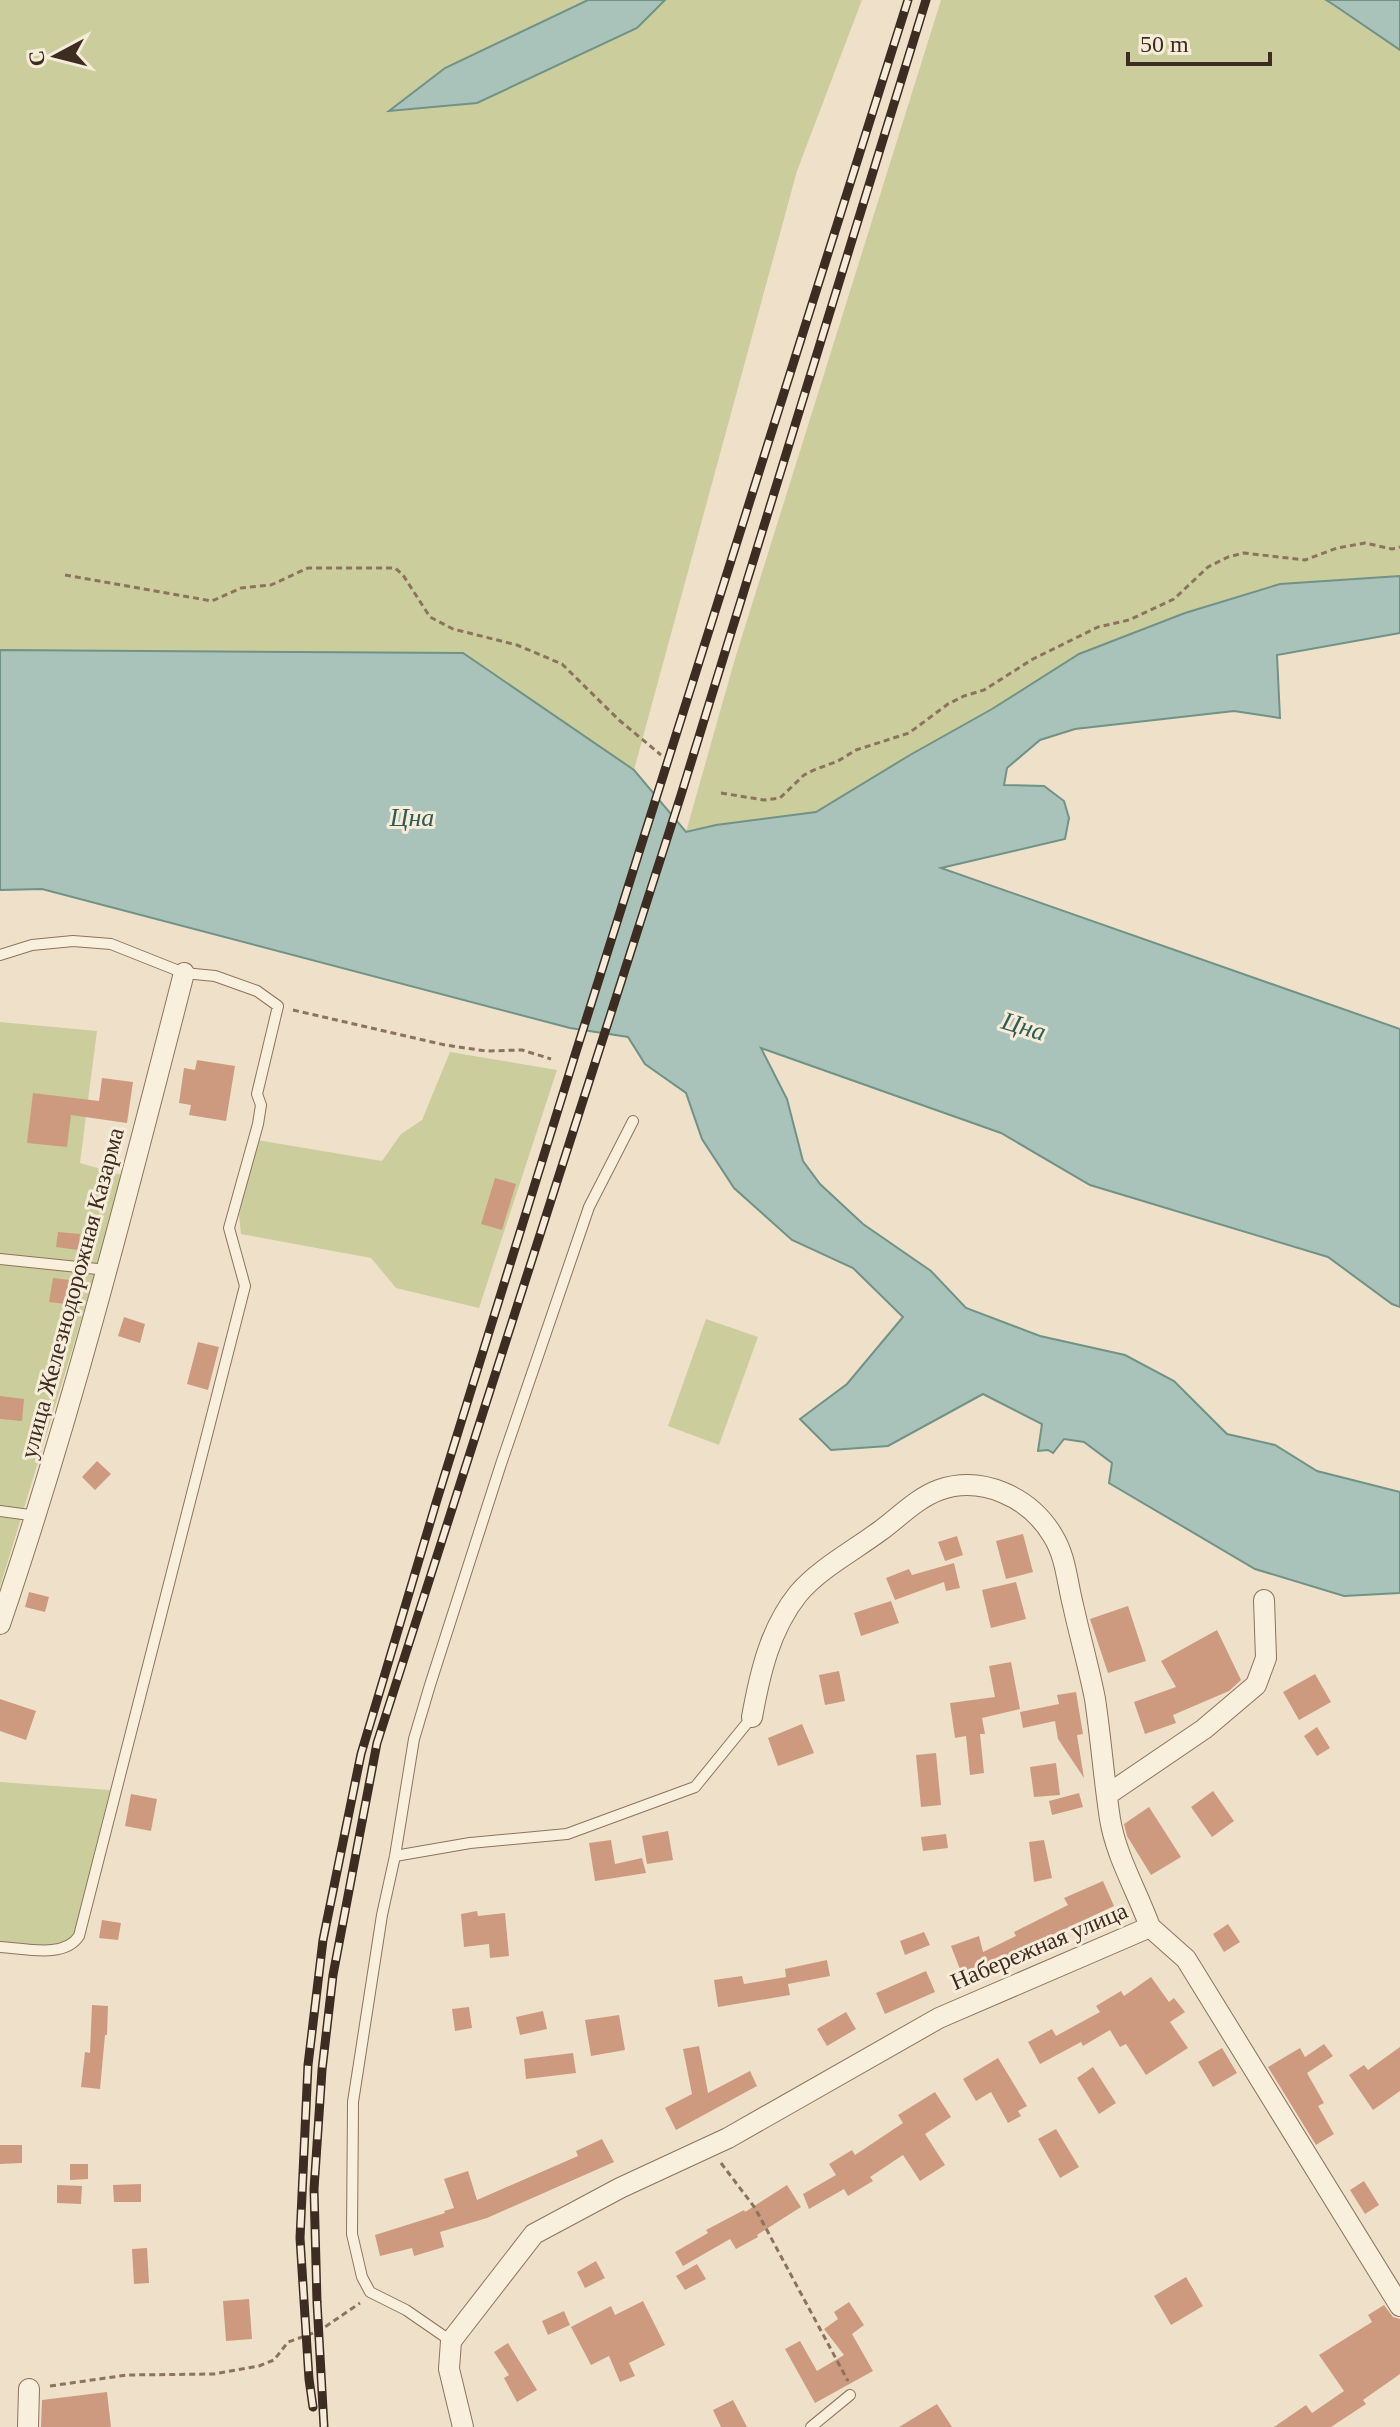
<svg xmlns="http://www.w3.org/2000/svg" width="1400" height="2427" font-family="'Times New Roman',serif">
<rect width="100%" height="100%" fill="#efe1c9"/>
<path fill="#cbce9c" d="M0,0H588L445,68L637,28L665,0H862L797,171L634,770L462,653L0,650Z
M941,0H1326L1400,50V576L1280,584L1185,613L1079,654L992,709L910,755L816,813L716,825L686,832L734,662Z
M0,1022L97,1031L80,1163L125,1176L0,1587Z
M450,1052L557,1070L479,1308L396,1288L371,1258L241,1234L239,1215L257,1140L382,1161L401,1134L422,1120Z
M706,1319L758,1337L719,1445L668,1426Z
M0,1782L110,1790L73,1938L57,1946L0,1944Z"/>
<path fill="#aac3ba" stroke="#709287" stroke-width="2" d="M588,0H665L637,28L477,103L389,111L445,68Z
M1326,0H1400V50L1334,5Z
M1400,576V633L1277,655L1280,718L1234,711L1075,729L1040,740L1007,768L1004,785L1044,786L1064,801L1069,818L1065,839L941,868L1400,1029V1307L1392,1304L1328,1257L1090,1185L1001,1133L761,1048L787,1099L803,1161L820,1184L863,1224L931,1271L966,1308L1040,1336L1125,1355L1174,1381L1227,1434L1275,1445L1317,1471L1400,1492V1593L1344,1596L1255,1569L1109,1483L1112,1463L1084,1442L1064,1439L1053,1453L1048,1450L1038,1451L1042,1424L983,1394L888,1446L831,1450L800,1419L847,1384L903,1317L853,1268L792,1240L734,1188L702,1139L686,1093L645,1064L628,1037L570,1028L42,889L0,890V650L463,653L634,770L686,832L716,825L816,812L910,755L992,709L1079,654L1185,613L1280,584Z"/>
<path fill="#cd9a7f" d="M197,1060L235,1066L226,1121L189,1115L191,1105L179,1103L184,1068L195,1070Z
M102,1078L133,1082L127,1123L71,1115L67,1147L27,1143L33,1093L99,1101Z
M495,1178L516,1184L502,1230L481,1224Z
M58,1232L80,1234L78,1250L56,1247Z
M53,1278L78,1281L75,1305L49,1302Z
M124,1317L145,1324L140,1343L118,1336Z
M198,1342L219,1347L208,1390L187,1384Z
M0,1396L24,1399L22,1421L0,1419Z
M97,1461L111,1474L95,1490L82,1477Z
M1023,1534L1033,1572L1006,1579L996,1541Z
M957,1536L963,1555L945,1561L938,1542Z
M954,1563L960,1588L946,1591L944,1582L895,1600L886,1578L909,1569L912,1575Z
M1016,1582L1026,1619L991,1628L982,1590Z
M29,1592L49,1597L45,1612L25,1607Z
M891,1601L899,1623L861,1636L854,1613Z
M1128,1606L1146,1661L1108,1673L1090,1619Z
M1217,1630L1241,1680L1229,1691L1173,1715L1176,1723L1145,1734L1134,1702L1176,1687L1161,1661Z
M1011,1662L1020,1709L982,1718L985,1734H980L984,1773L970,1775L966,1736L955,1738L950,1703L995,1697L989,1666Z
M839,1671L845,1701L825,1705L819,1675Z
M1315,1674L1331,1702L1299,1720L1283,1692Z
M1076,1692L1083,1734L1077,1735L1084,1778L1058,1739L1055,1721L1023,1728L1020,1712L1059,1704L1057,1695Z
M0,1699L36,1711L26,1740L0,1731Z
M802,1724L814,1753L778,1766L768,1738Z
M1317,1727L1330,1748L1317,1756L1304,1736Z
M936,1753L941,1805L921,1807L916,1755Z
M1056,1763L1060,1795L1034,1797L1030,1767Z
M1213,1791L1234,1821L1212,1837L1191,1807Z
M1079,1793L1083,1807L1052,1815L1049,1801Z
M131,1794L157,1799L151,1831L125,1826Z
M1149,1807L1181,1857L1151,1875L1127,1836L1124,1824Z
M668,1831L673,1860L647,1864L642,1836Z
M946,1834L948,1848L923,1851L921,1837Z
M611,1840L615,1864L642,1858L646,1873L595,1881L589,1843Z
M1044,1840L1052,1878L1034,1882L1029,1842Z
M1103,1881L1114,1906L1016,1952L1017,1954L984,1971L985,1974L965,1982L951,1946L979,1936L983,1952L1016,1936L1014,1932L1068,1905L1064,1898Z
M477,1911L478,1916L505,1913L509,1956L490,1958L489,1944L464,1947L461,1914Z
M102,1920L121,1923L118,1940L99,1938Z
M1228,1924L1240,1942L1224,1952L1213,1934Z
M924,1932L930,1945L905,1955L900,1941Z
M827,1960L830,1976L788,1984L790,1995L718,2007L714,1980L742,1976L744,1984L786,1977L785,1969Z
M926,1971L935,1992L885,2014L876,1993Z
M1151,1977L1169,2002L1174,1998L1185,2012L1170,2022L1188,2048L1146,2075L1126,2044L1120,2047L1110,2030L1083,2046L1081,2042L1040,2064L1028,2042L1052,2029L1056,2036L1100,2012L1096,2006L1121,1991L1124,1996Z
M92,2005L108,2006L107,2035H105L100,2089L81,2087L85,2052L90,2053Z
M469,2007L472,2028L455,2031L452,2009Z
M543,2011L547,2029L520,2035L516,2017Z
M846,2012L856,2029L827,2046L817,2029Z
M619,2015L625,2050L591,2056L585,2020Z
M1324,2044L1333,2056L1307,2073L1324,2103L1318,2106L1334,2134L1316,2145L1268,2067L1300,2048L1305,2057Z
M699,2046L708,2093L750,2071L757,2086L676,2130L665,2108L692,2094L683,2049Z
M1400,2047V2091L1373,2110L1349,2075L1364,2065L1368,2070Z
M1222,2048L1237,2073L1213,2087L1198,2062Z
M573,2053L576,2073L526,2079L524,2059Z
M998,2058L1027,2106L1018,2111L1021,2116L1008,2123L991,2092L976,2101L963,2079Z
M1093,2067L1116,2103L1099,2114L1077,2078Z
M935,2092L951,2117L925,2134L945,2165L920,2181L903,2155L870,2177L873,2181L848,2196L844,2189L809,2209L803,2194L836,2175L829,2164L852,2150L855,2155L903,2123L898,2115Z
M1056,2129L1079,2167L1060,2178L1038,2139Z
M602,2139L614,2162L487,2218L440,2232L444,2247L414,2256L412,2248L380,2256L375,2235L445,2213L444,2211L454,2208L444,2179L468,2171L477,2200L578,2156L576,2151Z
M0,2145H22V2163L0,2164Z
M70,2164H88V2179L70,2180Z
M1364,2181L1379,2205L1365,2214L1350,2190Z
M141,2184V2202H114L113,2185Z
M57,2185L82,2186L81,2204L57,2203Z
M787,2185L801,2207L757,2235L758,2237L736,2249L730,2239L683,2266L675,2252L708,2233L706,2230L744,2210L745,2212Z
M147,2248L149,2283L134,2284L132,2249Z
M596,2261L605,2278L585,2288L577,2272Z
M697,2264L706,2279L685,2290L676,2276Z
M1186,2277L1203,2306L1171,2325L1154,2296Z
M249,2299L252,2339L226,2341L223,2301Z
M643,2301L665,2345L629,2363L635,2376L620,2382L609,2356L591,2365L571,2327L611,2306L615,2315Z
M849,2302L864,2325L852,2334L873,2371L815,2403L785,2349L800,2341L817,2371L844,2355L824,2329L838,2319L834,2312Z
M1384,2305L1393,2317L1400,2319V2374L1363,2400L1366,2404L1331,2427H1274L1306,2405L1312,2413L1344,2391L1319,2355L1372,2322L1368,2315Z
M564,2311L570,2325L548,2335L542,2321Z
M508,2343L537,2390L517,2402L504,2378L509,2375L494,2352Z
M107,2392L111,2427H41L42,2400Z
M733,2400L747,2427H721L713,2410Z
M937,2404L952,2427H899Z"/>
<g fill="none" stroke-linecap="round" stroke-linejoin="round">
<defs>
<path id="service" d="M0,955L32,945L73,941L111,944L184,973L215,976L257,991L278,1006L257,1094L261,1105L258,1124L229,1228L245,1286L79,1936C64,1959 24,1948 0,1947
M0,1259L107,1270
M0,1511L37,1516
M395,1856L470,1843L567,1834L695,1787L752,1717
M451,2341L406,2310L370,2292L362,2277L352,2234L353,2102L382,1915L395,1856L414,1739L430,1685L501,1464L589,1207L633,1121
M811,2427L850,2395"/>
<path id="minor" d="M0,1624C73,1410 128,1191 184,973
M1107,1795L1204,1729L1256,1685L1266,1658L1264,1600
M1150,1927L1186,1959L1400,2306
M28,2427L29,2389
M463,2427L449,2369L451,2341L534,2234L620,2188L728,2138L939,2018L1150,1927C1137,1891 1116,1856 1110,1819C1104,1780 1101,1739 1095,1699C1089,1668 1080,1637 1073,1605C1067,1582 1066,1557 1053,1536C1030,1497 982,1475 939,1490C917,1498 898,1518 880,1531C853,1551 819,1569 798,1594C770,1629 760,1673 752,1717"/>
</defs>
<use href="#service" stroke="#8c735d" stroke-width="12"/>
<use href="#minor" stroke="#8c735d" stroke-width="22"/>
<path stroke="#8c735d" stroke-width="3" stroke-dasharray="6 4" stroke-linecap="butt" d="M65,575L212,601L241,588L271,585L308,568H395L403,575L430,617L453,629L517,645L562,664L619,720L661,755
M721,793L764,800L780,798L804,775L814,770L838,761L856,750L909,733L948,704L964,696L984,690L1033,659L1098,627L1129,620L1174,599L1208,567L1228,557L1244,553L1305,560L1337,548L1365,543L1392,549L1400,547
M293,1010L445,1045L486,1051L522,1050L551,1059
M721,2163L755,2208L848,2381
M50,2386L127,2375L214,2374L259,2366L274,2360L288,2342L319,2331L360,2303"/>
<use href="#service" stroke="#f9efdd" stroke-width="10"/>
<use href="#minor" stroke="#f9efdd" stroke-width="20"/>
<defs>
<path id="rail" d="M313,2407L309,2379L300,2238L308,2065L323,1940L361,1754L436,1503L575,1055L908,0
M324,2427L317,2302L314,2189L322,2070L333,1975L377,1743L681,795L926,0"/>
</defs>
<use href="#rail" stroke="#3c2c21" stroke-width="9"/>
<use href="#rail" stroke="#f6ecd9" stroke-width="6" stroke-dasharray="18" stroke-linecap="butt"/>
</g>
<g text-anchor="middle" stroke-width="6" stroke-linejoin="round" paint-order="stroke">
<g font-size="24" fill="#3c2c21" stroke="#f6ecd9">
<text transform="translate(72 1293) rotate(-75)" y="8">улица Железнодорожная Казарма</text>
<text transform="translate(1039 1946) rotate(-23)" y="8">Набережная улица</text>
</g>
<g font-size="26" font-style="italic" fill="#305c56" stroke="#f6ecd9">
<text x="412" y="826">Цна</text>
<text transform="translate(1024 1026) rotate(17)" y="9">Цна</text>
</g>
</g>
<g transform="translate(56 56) rotate(263)" stroke="#f6ecd9" stroke-width="6" paint-order="stroke">
<path d="M0-6L14 30L0 20L-14 30Z" fill="#3c2c21"/>
<text y="-12" font-size="22" font-weight="bold" text-anchor="middle" fill="#3c2c21">С</text>
</g>
<path d="M1128 52v12h142v-12" fill="none" stroke="#3c2c21" stroke-width="4"/>
<text x="1140" y="52" font-size="24" fill="#3c2c21" stroke="#f6ecd9" stroke-width="6" paint-order="stroke">50 m</text>
</svg>
